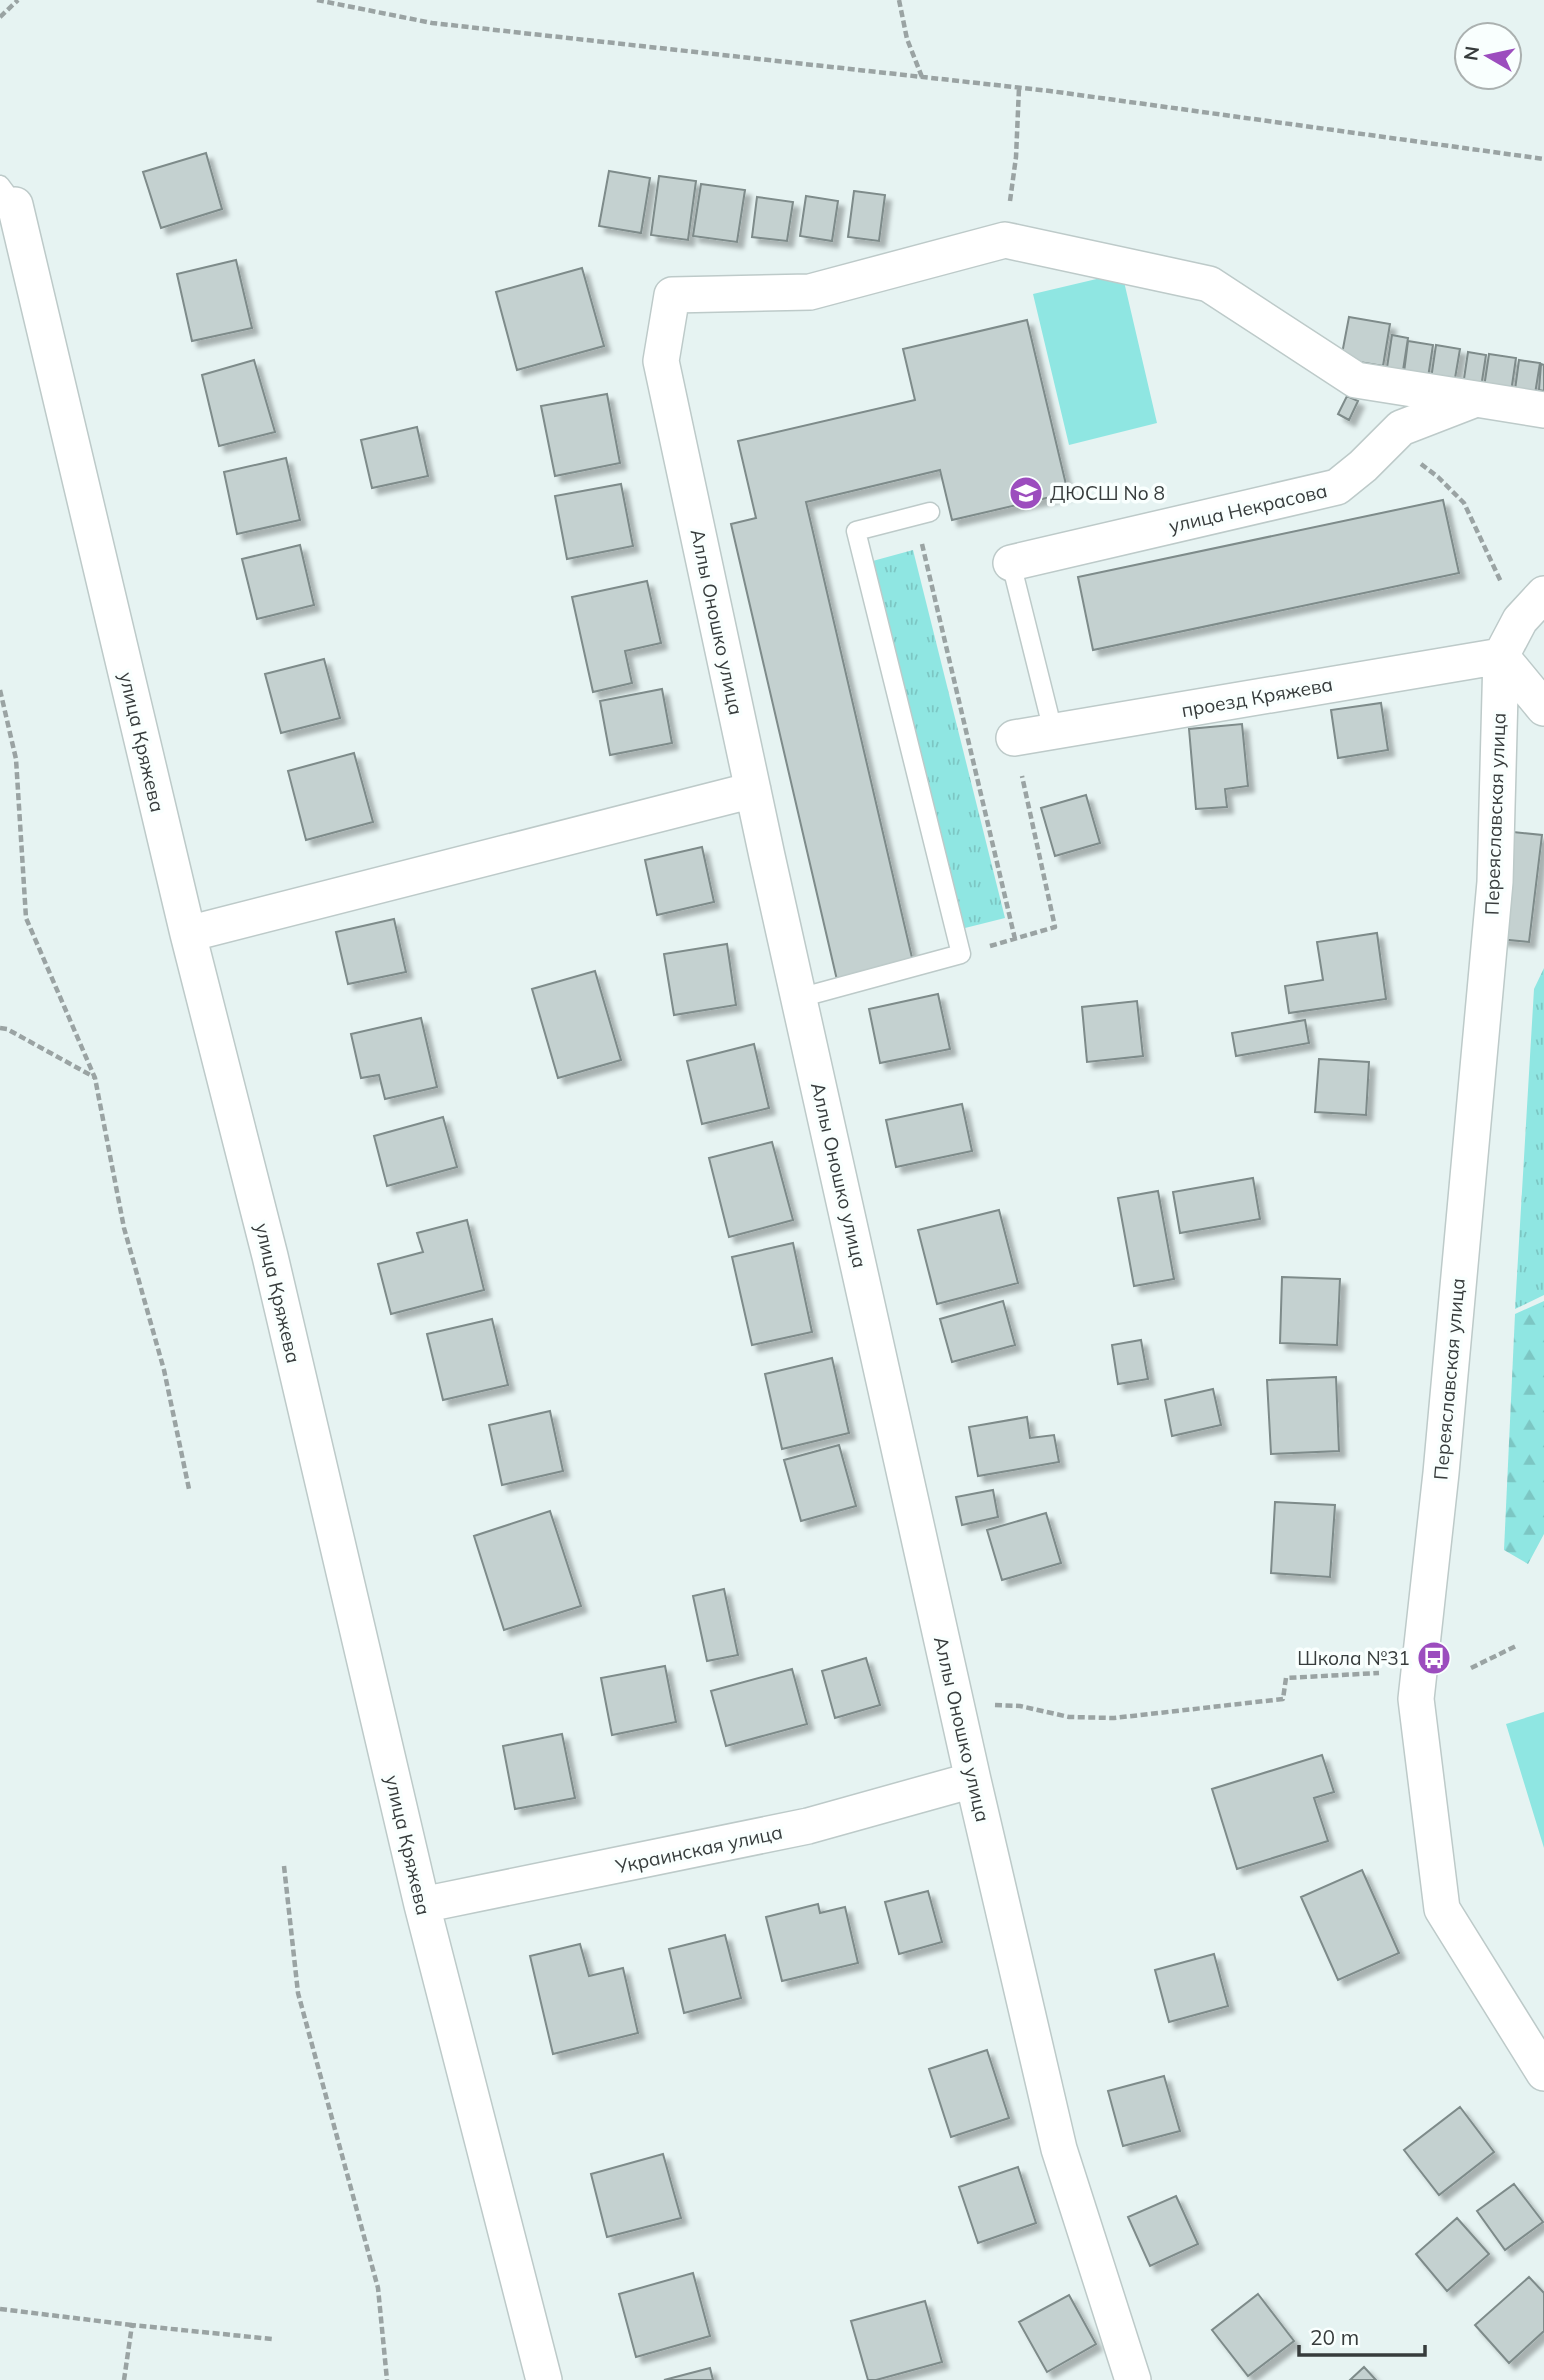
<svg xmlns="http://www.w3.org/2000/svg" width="1544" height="2380" font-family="Mulish,sans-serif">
<defs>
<pattern id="grass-tufts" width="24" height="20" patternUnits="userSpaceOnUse" patternTransform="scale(1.75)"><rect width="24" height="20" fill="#8fe6e2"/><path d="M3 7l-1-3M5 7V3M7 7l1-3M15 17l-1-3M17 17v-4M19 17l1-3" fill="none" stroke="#7cc6c3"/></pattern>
<pattern id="forest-firs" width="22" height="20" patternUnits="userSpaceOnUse" patternTransform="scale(1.75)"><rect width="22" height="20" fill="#8fe6e2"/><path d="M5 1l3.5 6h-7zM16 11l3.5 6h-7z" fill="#7cc6c3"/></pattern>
<filter id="shadow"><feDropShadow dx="6" dy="6" stdDeviation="2" flood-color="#0004"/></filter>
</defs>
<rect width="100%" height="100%" fill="#e6f3f2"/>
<path fill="url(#grass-tufts)" d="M913,550L1005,918L961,929L869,562Z
M1544,968V1295L1515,1309L1534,989Z"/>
<path fill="url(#forest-firs)" d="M1544,1301V1534L1528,1564L1504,1550L1515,1314Z"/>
<path fill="#8fe6e2" d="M1122,273L1157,423L1069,445L1033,294Z
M1544,1712V1848L1506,1724Z"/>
<path fill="#c4d1d0" stroke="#7e8b8a" stroke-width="2" filter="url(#shadow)" d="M206,153L222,209L161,228L143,172Z
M609,171L650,178L641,233L599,226Z
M659,176L696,181L688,240L651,235Z
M701,184L745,190L737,242L693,236Z
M854,191L885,195L879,241L848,237Z
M806,196L838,201L832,241L800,236Z
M757,197L793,202L787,241L752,237Z
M236,260L252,328L192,341L177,274Z
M582,268L604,346L517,370L496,292Z
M1349,317L1390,324L1383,366L1341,359Z
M1027,320L1068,493L952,520L940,470L806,502L913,962L837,980L731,524L756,518L738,441L915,400L903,349Z
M1392,335L1408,338L1402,377L1386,374Z
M1408,341L1433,345L1427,384L1403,380Z
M1436,345L1460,349L1454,384L1431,379Z
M1468,352L1486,355L1480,394L1462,392Z
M1489,354L1516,358L1510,399L1483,394Z
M254,360L275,432L219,446L202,375Z
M1519,360L1540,363L1534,400L1514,397Z
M1541,364L1544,365V391L1539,390Z
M607,394L620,463L555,476L541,406Z
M1347,396L1358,401L1349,420L1338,414Z
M417,427L428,476L372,488L361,440Z
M286,458L300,520L237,534L224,472Z
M621,484L633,546L567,559L555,496Z
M1443,500L1459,573L1093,650L1078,577Z
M300,545L314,605L257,619L242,559Z
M647,581L661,643L625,651L632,683L593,692L572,597Z
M324,659L340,718L281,733L265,674Z
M662,689L672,743L610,755L600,701Z
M1381,703L1388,750L1338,758L1331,710Z
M1242,724L1248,786L1225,789L1227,807L1196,809L1189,729Z
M354,753L373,822L306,840L288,771Z
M1086,795L1100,843L1055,856L1041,808Z
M1513,832L1542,835L1529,942L1499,939Z
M702,847L714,902L657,915L645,860Z
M394,919L406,972L348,984L336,932Z
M1377,933L1386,999L1289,1013L1285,986L1323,980L1317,942Z
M727,944L736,1005L674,1015L664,954Z
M595,971L621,1060L558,1078L532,989Z
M938,994L950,1049L880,1063L869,1009Z
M1137,1001L1143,1056L1087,1062L1082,1007Z
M421,1018L437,1087L385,1099L379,1075L361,1078L351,1034Z
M1305,1020L1309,1043L1236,1056L1232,1033Z
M754,1044L769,1108L702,1124L687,1061Z
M1319,1059L1369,1062L1366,1115L1315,1112Z
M962,1104L972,1151L896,1167L886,1120Z
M443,1117L457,1167L387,1186L374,1136Z
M772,1142L793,1220L729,1237L709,1158Z
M1253,1178L1260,1219L1180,1233L1173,1192Z
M1158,1191L1174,1279L1134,1286L1118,1198Z
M999,1210L1018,1283L937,1304L918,1230Z
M467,1220L484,1290L391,1314L378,1264L423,1252L417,1233Z
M793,1243L812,1332L752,1345L732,1257Z
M1282,1277L1340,1279L1337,1345L1280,1343Z
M1003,1301L1015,1345L952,1362L940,1319Z
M492,1319L508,1385L443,1400L427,1334Z
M1141,1340L1148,1379L1118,1384L1112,1345Z
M832,1358L849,1433L782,1449L765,1374Z
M1336,1377L1339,1451L1271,1454L1267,1380Z
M1213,1389L1221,1425L1172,1436L1165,1400Z
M550,1411L563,1471L502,1485L489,1425Z
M1027,1417L1030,1438L1054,1435L1059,1462L978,1476L969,1427Z
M839,1445L856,1506L801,1521L784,1460Z
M993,1490L998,1517L962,1525L956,1497Z
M1275,1502L1335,1505L1330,1577L1271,1573Z
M550,1511L581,1606L504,1630L474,1536Z
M1046,1513L1061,1563L1002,1580L987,1530Z
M724,1589L738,1655L707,1661L693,1596Z
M866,1658L880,1705L835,1718L822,1671Z
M665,1666L676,1722L612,1735L601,1678Z
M792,1669L807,1724L726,1746L711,1691Z
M562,1734L575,1798L515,1809L503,1746Z
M1322,1755L1334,1792L1314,1798L1328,1841L1237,1869L1212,1789Z
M1362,1870L1399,1953L1338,1980L1301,1897Z
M928,1891L942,1942L899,1954L885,1902Z
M818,1904L820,1913L845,1907L858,1963L782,1981L766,1917Z
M725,1935L741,1998L684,2013L669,1949Z
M580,1944L589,1976L623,1968L638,2033L553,2054L530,1956Z
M1214,1954L1228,2006L1169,2022L1155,1970Z
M987,2050L1009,2118L951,2137L929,2069Z
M1164,2076L1180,2131L1123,2146L1108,2091Z
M1460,2107L1494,2152L1439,2195L1404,2150Z
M663,2154L681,2218L607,2237L591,2174Z
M1018,2167L1036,2223L978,2243L959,2187Z
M1514,2184L1543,2222L1505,2250L1477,2211Z
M1176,2196L1198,2244L1150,2266L1128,2217Z
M1457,2218L1489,2254L1447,2291L1416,2254Z
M693,2273L710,2336L636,2357L619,2294Z
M1529,2277L1544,2293V2331L1509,2363L1475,2325Z
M1258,2294L1294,2341L1248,2376L1212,2330Z
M1069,2295L1096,2344L1047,2372L1019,2322Z
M925,2301L942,2362L876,2380H868L851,2321Z
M1364,2367L1376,2380H1350Z
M710,2368L713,2380H664Z"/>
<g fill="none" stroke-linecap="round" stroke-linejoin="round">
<defs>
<path id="service" d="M0,185L15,205
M1011,563L1053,731
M799,998L961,954L856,531L930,512"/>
<path id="minor" d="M15,205L188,934L270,1256L422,1905L544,2380
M1011,563L1337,487L1363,466L1401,428L1476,399L1544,410
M1544,594L1520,620L1501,656L1495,882L1441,1473L1416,1699L1442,1909L1544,2073
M1501,656L1544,708
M1014,738L1501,656
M188,934L753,790
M422,1905L808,1826L973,1780
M1133,2380L1059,2149L973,1780L767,856L661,361L672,295L810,292L1005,240L1209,284L1356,380L1476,399"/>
</defs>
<use href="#service" stroke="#bdcac9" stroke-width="21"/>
<use href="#minor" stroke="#bdcac9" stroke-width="38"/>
<path stroke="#9aa3a3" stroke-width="4.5" stroke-dasharray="7 3.5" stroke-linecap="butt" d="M317,0L432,23L1050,91L1544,159
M899,0L907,39L922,77
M0,17L18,0
M1010,201L1016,157L1019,88
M1421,464L1438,477L1464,503L1501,582
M922,544L1015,939
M0,690L16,759L26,918L95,1078L124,1228L164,1370L189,1489
M990,946L1055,927L1022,776
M0,1028L7,1029L94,1077
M1471,1668L1518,1645
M995,1705L1020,1706L1069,1717L1114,1718L1283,1699L1286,1678L1379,1673
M284,1866L298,1993L378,2288L387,2380
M0,2309L132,2325
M124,2380L132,2325L272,2339"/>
<use href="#service" stroke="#fff" stroke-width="18"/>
<use href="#minor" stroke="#fff" stroke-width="35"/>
</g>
<defs>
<symbol id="school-disc" viewBox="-11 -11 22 22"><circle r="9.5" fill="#9c4dbe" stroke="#f9fffe"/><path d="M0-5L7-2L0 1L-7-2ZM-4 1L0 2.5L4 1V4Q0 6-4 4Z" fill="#fff"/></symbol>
<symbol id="bus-disc" viewBox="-11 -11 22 22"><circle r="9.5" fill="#9c4dbe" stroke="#f9fffe"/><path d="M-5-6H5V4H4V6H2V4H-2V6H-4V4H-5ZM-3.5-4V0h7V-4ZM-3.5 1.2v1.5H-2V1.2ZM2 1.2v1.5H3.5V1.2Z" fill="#fff"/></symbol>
</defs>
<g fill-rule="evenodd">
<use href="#school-disc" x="1007" y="474" width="38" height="38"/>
<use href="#bus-disc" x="1415" y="1639" width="38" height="38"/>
</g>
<g text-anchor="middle" stroke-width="7" stroke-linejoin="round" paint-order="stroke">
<g font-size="19" fill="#373c3c" stroke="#f9fffe" text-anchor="start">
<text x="1050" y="500">ДЮСШ No 8</text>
<text x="1410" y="1665" text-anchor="end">Школа №31</text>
</g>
<g font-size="19" fill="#373c3c" stroke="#f9fffe">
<text transform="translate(1248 508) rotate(-13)" y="7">улица Некрасова</text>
<text transform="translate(717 622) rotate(78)" y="7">Аллы Оношко улица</text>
<text transform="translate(1257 697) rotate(-10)" y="7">проезд Кряжева</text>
<text transform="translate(142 742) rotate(77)" y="7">улица Кряжева</text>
<text transform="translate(1495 814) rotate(-88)" y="7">Переяславская улица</text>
<text transform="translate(839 1175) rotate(77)" y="7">Аллы Оношко улица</text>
<text transform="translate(278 1293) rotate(77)" y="7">улица Кряжева</text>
<text transform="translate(1449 1379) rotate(-85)" y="7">Переяславская улица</text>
<text transform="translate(962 1729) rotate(77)" y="7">Аллы Оношко улица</text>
<text transform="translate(408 1845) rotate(77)" y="7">улица Кряжева</text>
<text transform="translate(699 1849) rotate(-12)" y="7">Украинская улица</text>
</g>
</g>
<g transform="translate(1488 56) rotate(279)"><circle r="33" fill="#f9fffe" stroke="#abb1b0" stroke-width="2"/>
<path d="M0-5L12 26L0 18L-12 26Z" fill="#9c4dbe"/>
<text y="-10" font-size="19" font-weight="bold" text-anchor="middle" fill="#373c3c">N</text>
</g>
<path d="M1299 2345v10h126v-10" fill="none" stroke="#373c3c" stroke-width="3.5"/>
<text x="1310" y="2345" font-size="21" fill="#373c3c" stroke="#f9fffe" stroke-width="5" paint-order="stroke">20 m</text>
</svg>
